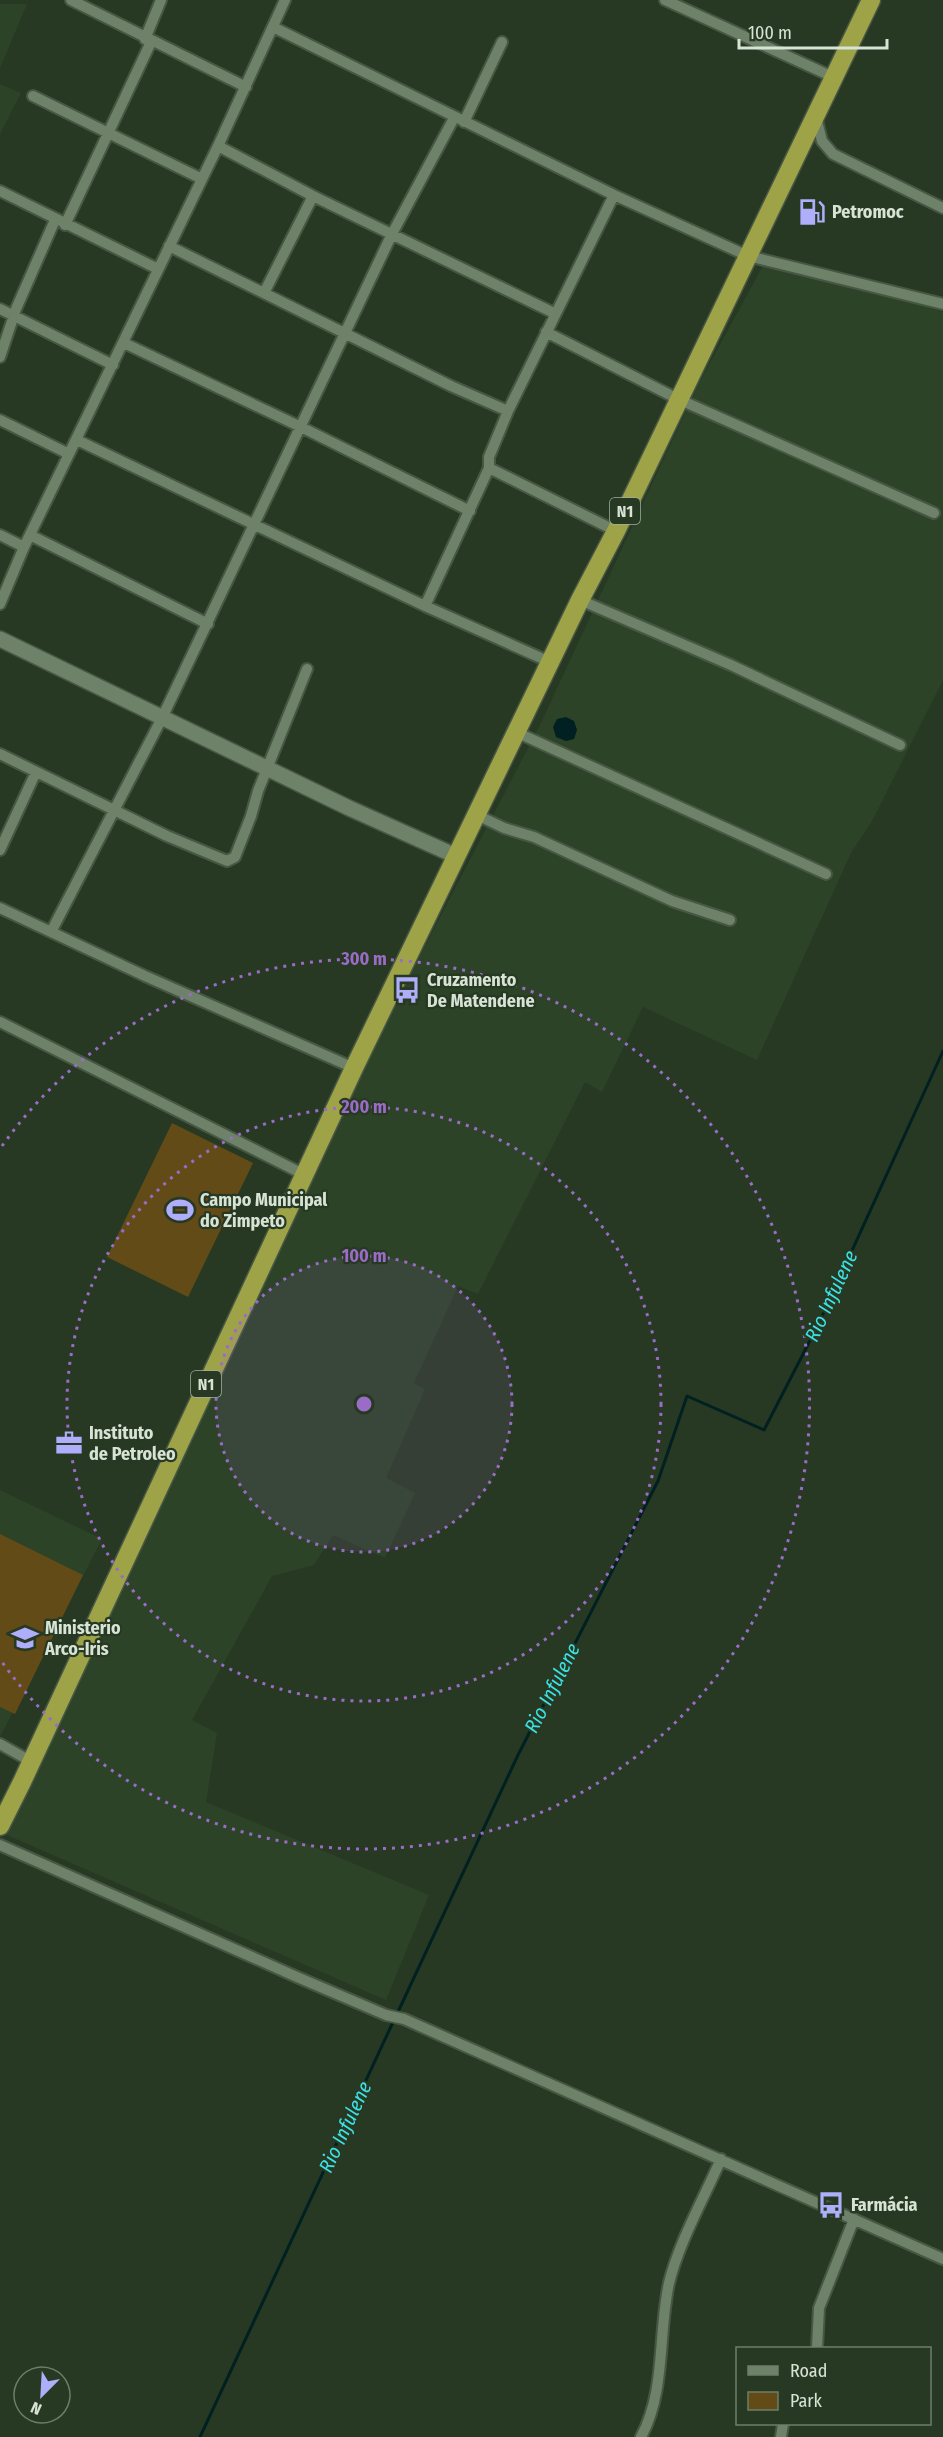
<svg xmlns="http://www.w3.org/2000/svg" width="943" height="2437" font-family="'Fira Sans Condensed',sans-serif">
<rect width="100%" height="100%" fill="#273923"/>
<path fill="#2c4327" d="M0,4H27L0,68Z
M0,84L21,93L0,134Z
M766,260L943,312V680L871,823L852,851L757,1060L643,1007L602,1092L585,1082L478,1294L458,1286L414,1383L425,1389L386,1478L415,1493L385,1558L333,1535L314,1565L272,1576L192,1720L217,1733L206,1802L429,1895L386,2000L0,1832L338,1113L539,727L699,383Z
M0,1490L102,1539L0,1737Z"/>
<path fill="#634b17" d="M172,1123L253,1163L188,1297L107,1257Z
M0,1534L83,1575L15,1714L0,1707Z"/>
<path fill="#002021" d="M566,717L574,721L577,730L574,739L566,741L556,737L553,727L557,719Z"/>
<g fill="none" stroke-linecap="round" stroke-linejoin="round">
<path stroke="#002021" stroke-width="3" d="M397,2014L518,1755L658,1481L687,1396L764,1430L819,1323L943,1051
M200,2437L394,2020"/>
<defs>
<path id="street" d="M71,0L246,87
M665,0L833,77
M273,27L614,195L748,256L943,304
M145,39L161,0
M33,96L202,179
M816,117L822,141L833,154L943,208
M464,122L502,42
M218,146L313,196L554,313
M0,191L158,269
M65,225L151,42
M169,246L451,386L508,411
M264,293L313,196
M0,309L113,365
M546,332L678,399L934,513
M124,343L301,427L470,511
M0,357L16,309L55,220
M0,420L69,454
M77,440L425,606L550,662
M489,468L616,531
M0,535L24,547
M30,535L208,624
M580,600L731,665L900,745
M0,604L24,547L218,146L285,0
M425,606L489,468V457L508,411L614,195
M516,732L826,874
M0,754L167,836L227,861L235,857L251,816L258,791L307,669
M477,815L504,828L534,837L672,901L730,920
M0,850L36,772
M0,908L145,976L354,1068
M51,932L162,718L392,234L454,118
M0,1022L305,1175
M0,1744L32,1762
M0,1845L297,1977L386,2015L404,2019L943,2259
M817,2348L819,2308L854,2219
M641,2437C666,2391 658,2333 669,2283C679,2242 704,2198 721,2159
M781,2437L783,2424"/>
<path id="secondary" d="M0,639L349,808L456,856"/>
<path id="highway" d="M0,1826L22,1782L354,1068L580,600L616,531L871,0"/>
</defs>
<use href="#street" stroke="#475744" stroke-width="14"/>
<use href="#secondary" stroke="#475744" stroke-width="18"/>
<use href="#highway" stroke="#475744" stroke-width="21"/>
<use href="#street" stroke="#6d8269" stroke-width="10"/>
<use href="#secondary" stroke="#6d8269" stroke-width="15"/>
<use href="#highway" stroke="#9fa348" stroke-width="18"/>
</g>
<circle cx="364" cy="1404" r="148" fill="#9b6cc7" fill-opacity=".12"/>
<g fill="none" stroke="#9b6cc7" stroke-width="3" stroke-dasharray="3 6">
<circle cx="364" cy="1404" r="148"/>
<circle cx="364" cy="1404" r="297"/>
<path d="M2 1146A445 445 0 1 1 2 1662"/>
</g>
<defs>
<symbol id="fuel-bare" viewBox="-9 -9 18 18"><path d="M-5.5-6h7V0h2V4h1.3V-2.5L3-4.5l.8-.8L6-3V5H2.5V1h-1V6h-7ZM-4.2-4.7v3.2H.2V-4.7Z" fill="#afaefa" stroke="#273923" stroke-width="2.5" paint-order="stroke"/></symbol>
<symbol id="bus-bare" viewBox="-9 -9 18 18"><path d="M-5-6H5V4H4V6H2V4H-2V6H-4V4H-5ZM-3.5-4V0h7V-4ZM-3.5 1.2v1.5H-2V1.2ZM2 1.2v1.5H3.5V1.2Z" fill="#afaefa" stroke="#273923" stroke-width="2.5" paint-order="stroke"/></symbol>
<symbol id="stadium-bare" viewBox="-9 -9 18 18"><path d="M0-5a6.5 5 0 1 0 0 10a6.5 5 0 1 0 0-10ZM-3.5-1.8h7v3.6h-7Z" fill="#afaefa" stroke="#273923" stroke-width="2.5" paint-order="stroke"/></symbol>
<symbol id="office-bare" viewBox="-9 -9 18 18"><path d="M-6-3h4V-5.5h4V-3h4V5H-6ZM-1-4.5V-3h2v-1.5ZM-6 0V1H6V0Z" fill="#afaefa" stroke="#273923" stroke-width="2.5" paint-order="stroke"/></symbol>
<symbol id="school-bare" viewBox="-9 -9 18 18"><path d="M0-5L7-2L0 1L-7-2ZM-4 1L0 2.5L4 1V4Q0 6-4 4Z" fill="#afaefa" stroke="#273923" stroke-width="2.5" paint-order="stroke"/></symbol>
</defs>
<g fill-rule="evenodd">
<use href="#fuel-bare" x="793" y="193" width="38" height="38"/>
<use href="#bus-bare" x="388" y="971" width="38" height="38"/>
<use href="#stadium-bare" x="161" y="1191" width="38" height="38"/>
<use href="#office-bare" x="50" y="1424" width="38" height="38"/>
<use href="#school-bare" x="6" y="1619" width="38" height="38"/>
<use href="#bus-bare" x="812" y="2186" width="38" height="38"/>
</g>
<g text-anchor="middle" stroke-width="4.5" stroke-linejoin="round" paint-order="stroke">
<g fill="#273923" stroke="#a2b0a0" stroke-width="1.5">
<rect x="610" y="498" width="30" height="26" rx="4.5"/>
<rect x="191" y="1371" width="30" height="26" rx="4.5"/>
</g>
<g font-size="16" font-weight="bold" fill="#d7e3d5">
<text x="625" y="517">N1</text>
<text x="206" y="1390">N1</text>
</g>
<g font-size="18" font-weight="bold" fill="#d7e3d5" stroke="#273923" text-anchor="start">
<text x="832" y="218">Petromoc</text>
<text x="427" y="986">Cruzamento<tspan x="427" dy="21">De Matendene</tspan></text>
<text x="200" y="1206">Campo Municipal<tspan x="200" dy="21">do Zimpeto</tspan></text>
<text x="89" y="1439">Instituto<tspan x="89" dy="21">de Petroleo</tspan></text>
<text x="45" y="1634">Ministerio<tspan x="45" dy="21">Arco-Iris</tspan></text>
<text x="851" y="2211">Farmácia</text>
</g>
<g font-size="20" font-style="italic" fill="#3ce0e5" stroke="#273923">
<text transform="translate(831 1296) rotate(-65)" y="7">Rio Infulene</text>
<text transform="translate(552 1688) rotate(-63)" y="7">Rio Infulene</text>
<text transform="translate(345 2127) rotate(-65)" y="7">Rio Infulene</text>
</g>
</g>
<circle cx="364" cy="1404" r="9" fill="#9b6cc7" stroke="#273923" stroke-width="3"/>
<g font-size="18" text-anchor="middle" font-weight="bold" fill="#9b6cc7" stroke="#273923" stroke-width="4.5" stroke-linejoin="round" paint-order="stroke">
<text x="364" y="965">300 m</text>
<text x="364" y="1113">200 m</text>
<text x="364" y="1262">100 m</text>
</g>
<rect x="736" y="2347" width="195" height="78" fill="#273923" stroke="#6d7d6a" stroke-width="1.5"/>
<rect x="748" y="2366" width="30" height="9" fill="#6d8269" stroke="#6d7d6a" stroke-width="1.5"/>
<text x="790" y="2377" font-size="18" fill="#d7e3d5">Road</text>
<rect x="748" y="2392" width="30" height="18" fill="#634b17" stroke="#6d7d6a" stroke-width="1.5"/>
<text x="790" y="2407" font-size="18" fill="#d7e3d5">Park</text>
<g transform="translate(42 2395) rotate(204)"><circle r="28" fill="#273923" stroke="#6d7d6a" stroke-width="1.5"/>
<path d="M0-4.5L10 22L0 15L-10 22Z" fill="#afaefa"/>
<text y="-9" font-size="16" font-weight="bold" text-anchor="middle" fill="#d7e3d5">N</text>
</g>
<path d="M739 39v9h148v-9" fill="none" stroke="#d7e3d5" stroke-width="3"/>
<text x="748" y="39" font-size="18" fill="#d7e3d5" stroke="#273923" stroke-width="4.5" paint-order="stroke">100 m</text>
</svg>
